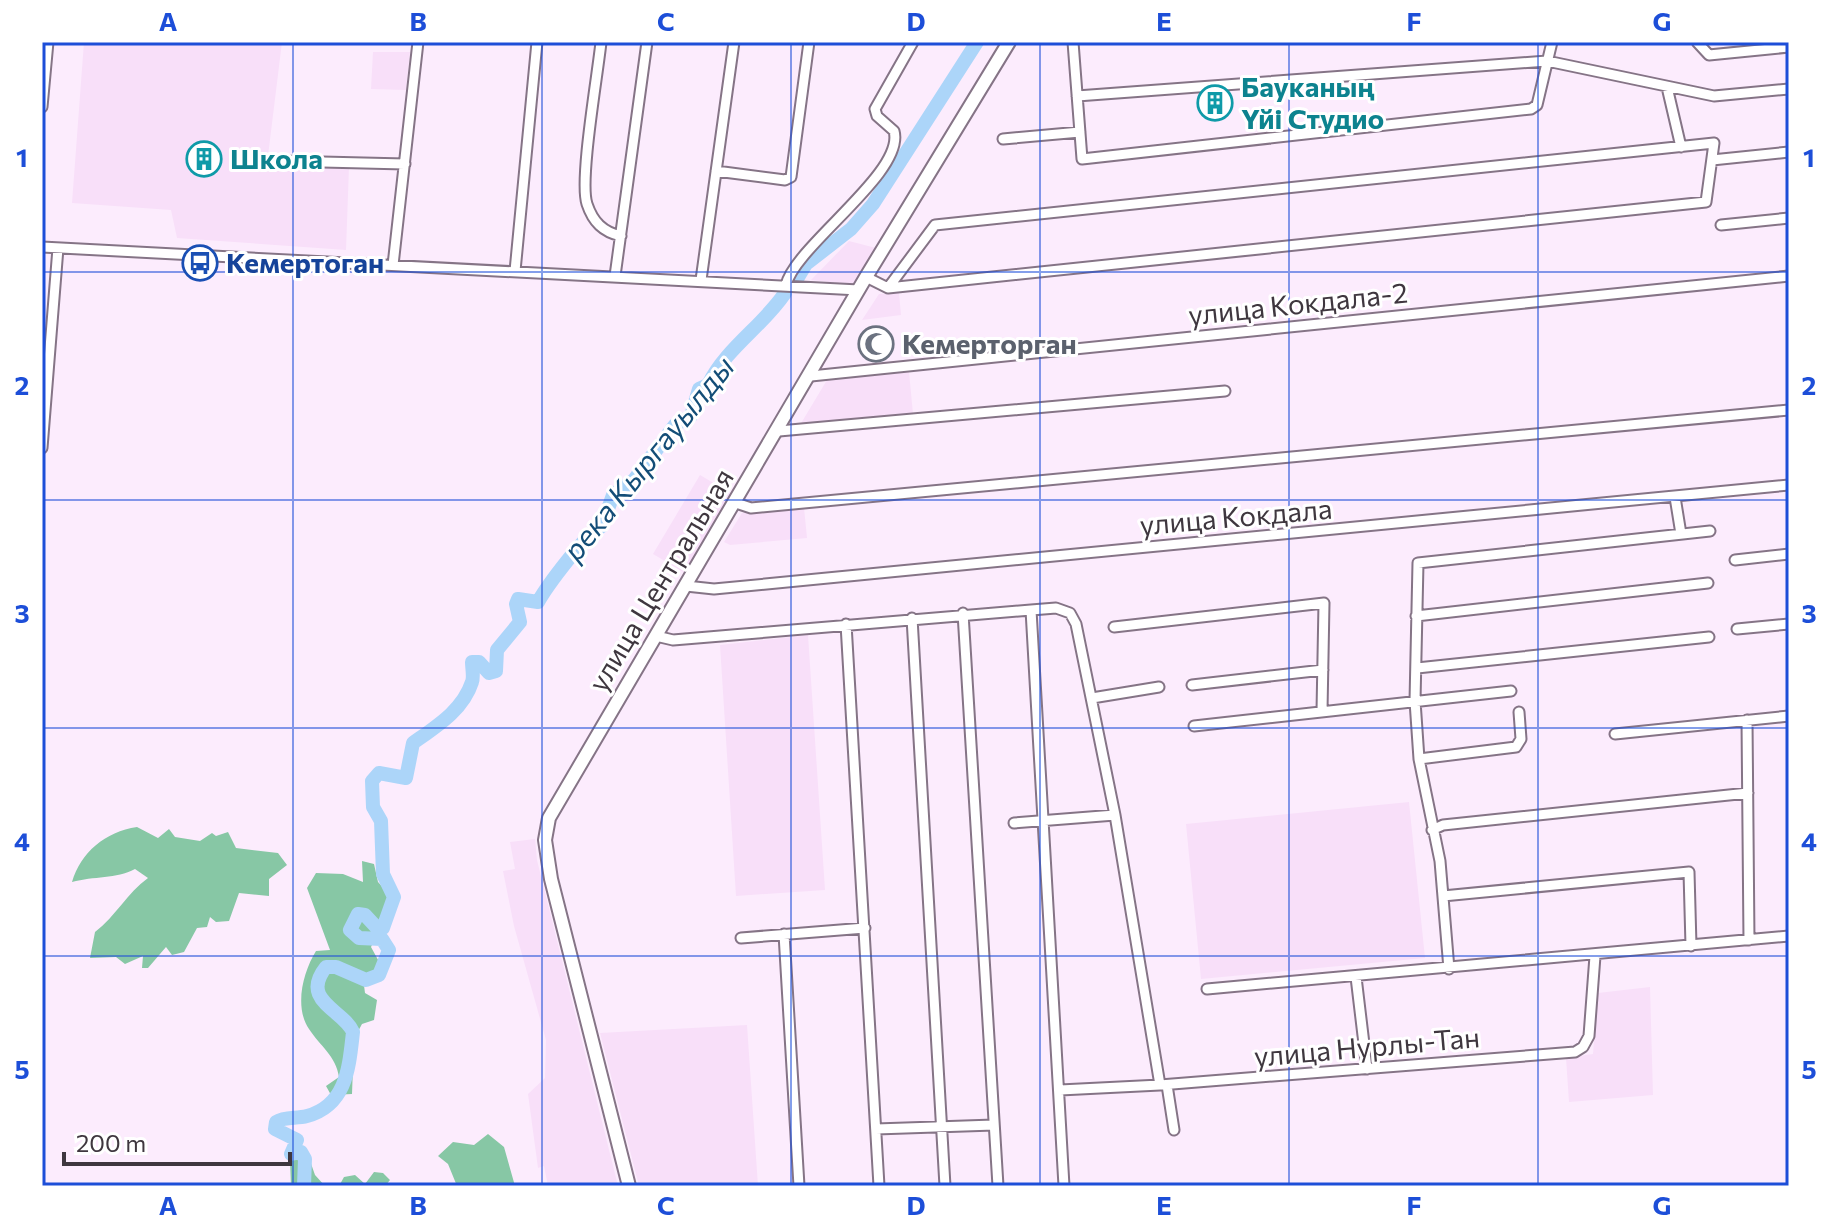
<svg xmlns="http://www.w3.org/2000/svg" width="1831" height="1228" font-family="Commissioner,sans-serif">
<rect width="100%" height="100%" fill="#fcecfd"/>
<path fill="#f8dff9" d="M84,42H282L267,164L349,167L346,250L177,238L171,210L72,203Z
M373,52H410L406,90L371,89Z
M849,241L876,248L855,285L811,280Z
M899,293L901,315L862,320L879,294Z
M909,372L913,414L800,425L827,380Z
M700,475L732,494L685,573L653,554Z
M804,508L807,538L730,545L724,542L742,513Z
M808,635L825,890L736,896L720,645Z
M1409,802L1425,958L1201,979L1186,824Z
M535,839L537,860L618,1186H548L544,1166L538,1168L528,1094L545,1078L546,1040L514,926L503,871L515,869L510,842Z
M1650,987L1653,1095L1569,1102L1566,1058L1593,1054L1598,993Z
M747,1025L758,1186H639L600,1033Z"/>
<path fill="#87c7a5" d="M137,827L158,838L169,829L175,837L200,841L212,833L216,836L228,832L236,848L278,853L287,865L269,879V896L239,893L229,921L216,922L210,917L207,927L197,928L184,952L172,955L166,947L148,968H142L143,956L125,964L116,957L90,958L95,932C116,916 127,893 148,878L135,869C116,879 94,876 72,882C81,852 105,832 137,827Z
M362,861L374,864L378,882L388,893L387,913L371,947L383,969L363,978L365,993L377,1000L374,1020L362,1024L354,1039L352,1094L331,1095L326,1086L339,1077C336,1056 320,1046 309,1029C294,1007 303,972 316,951L330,950L307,888L316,873L343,874L363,882Z
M488,1134L504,1147L515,1186H457L448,1164L438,1156L453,1142L474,1145Z
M308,1155L315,1175L325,1186H291L290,1160Z
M374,1172L383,1173L390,1180L385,1186H339L344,1177L355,1175L365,1184Z"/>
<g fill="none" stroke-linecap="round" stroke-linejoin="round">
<path stroke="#acd5f9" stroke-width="14" d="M797,279L806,264L851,229L873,204L977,42
M304,1186L305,1159L301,1152L291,1154L297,1140L275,1129L276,1122C285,1116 296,1119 307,1116C347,1105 349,1067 353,1032C344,1010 299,1001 326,967H336L366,980L379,975L389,950L382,939L359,938L350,930L358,914L365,915L378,929L383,928L394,897L383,874L381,821L373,807L372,781L379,773L406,778L413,743C437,726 463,710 472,682C474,677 472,668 472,662H479L489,673L496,671L497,650L520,622L516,604L518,599L538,602C547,586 586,533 602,526L613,495L634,480L675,425L691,416L699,389L708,385C726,348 763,326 785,293"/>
<defs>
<path id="street" d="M601,42C598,73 579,180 587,204C593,222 603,232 621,236
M1073,42L1082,159L1531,109L1537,105L1552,42
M1697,42L1709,55L1789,47
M1667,87L1681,147
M1077,96L1547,61L1714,96L1789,89
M42,107L48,42
M1003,139L1080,132
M1712,160L1789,152
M281,161L405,164
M716,171L785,180L791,177L809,42
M1721,225L1789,218
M42,247L859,290
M393,265L418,42
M515,271L537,42
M615,276L647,42
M866,277L888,288L1706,202L1714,143L935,225L888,288
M701,280L734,42
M786,285C795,246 906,172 894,131L877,116L875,109L913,42
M811,376L1789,276
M779,431L1225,391
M42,448L58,248
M1675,497L1681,534
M736,503L751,508L1789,410
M1735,560L1789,554
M686,586L714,589L1789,485
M1031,610L1056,608L1070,613L1076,624L1115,815L1160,1085
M963,613L998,1186
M1416,616L1708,583
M912,618L945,1186
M846,624L879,1186
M1114,627L1324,603L1322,711
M1737,629L1789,624
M656,636L673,640L1031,610L1064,1186
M1417,668L1709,637
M1192,685L1323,670
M1092,698L1159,687
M1747,720L1749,940
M1194,726L1511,691
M1615,734L1789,716
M1419,759L1516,747L1521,739L1519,712
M1014,823L1115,815
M1432,830L1443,825L1748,793
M1443,896L1689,872L1691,946
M784,934L799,1186
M741,938L865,928
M1449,969L1440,861L1419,759L1415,701L1418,563L1710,531
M1356,977L1367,1069
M1207,989L1789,936
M1167,1085L1174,1130
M1060,1090L1160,1085L1575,1052L1583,1047L1589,1036L1595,956
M876,1129L994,1125"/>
<path id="secondary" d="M629,1186L551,879L545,840L549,818L866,277L1009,42"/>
</defs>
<use href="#street" stroke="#857486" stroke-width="13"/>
<use href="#secondary" stroke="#857486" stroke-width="16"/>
<use href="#street" stroke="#fff" stroke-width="9"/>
<use href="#secondary" stroke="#fff" stroke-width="12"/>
</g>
<path fill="none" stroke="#1d4ed8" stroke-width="2" stroke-opacity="0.55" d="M293,42V1186M542,42V1186M791,42V1186M1040,42V1186M1289,42V1186M1538,42V1186M42,272H1789M42,500H1789M42,728H1789M42,956H1789"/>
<defs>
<symbol id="building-ring" viewBox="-11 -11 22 22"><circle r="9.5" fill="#fff" stroke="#0f9aa8" stroke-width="1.5"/><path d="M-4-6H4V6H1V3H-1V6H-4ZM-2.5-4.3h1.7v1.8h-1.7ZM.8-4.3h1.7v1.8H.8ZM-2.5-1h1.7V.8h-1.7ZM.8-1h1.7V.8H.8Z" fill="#0f9aa8"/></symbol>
<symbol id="bus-ring" viewBox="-11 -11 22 22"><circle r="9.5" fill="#fff" stroke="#1a4fb4" stroke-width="1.5"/><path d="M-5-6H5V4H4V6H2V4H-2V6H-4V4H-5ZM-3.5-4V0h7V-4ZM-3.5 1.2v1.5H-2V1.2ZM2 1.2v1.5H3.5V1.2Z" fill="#1a4fb4"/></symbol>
<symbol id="mosque-ring" viewBox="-11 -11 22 22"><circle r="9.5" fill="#fff" stroke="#6b7280" stroke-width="1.5"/><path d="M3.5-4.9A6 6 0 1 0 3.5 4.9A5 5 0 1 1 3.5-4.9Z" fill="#6b7280"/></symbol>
</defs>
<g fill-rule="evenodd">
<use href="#building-ring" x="1195" y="83" width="40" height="40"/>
<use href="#building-ring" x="184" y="139" width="40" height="40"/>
<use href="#bus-ring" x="180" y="243" width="40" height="40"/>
<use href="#mosque-ring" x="856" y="324" width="40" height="40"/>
</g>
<g text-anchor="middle" stroke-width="6" stroke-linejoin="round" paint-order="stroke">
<g font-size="28" font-weight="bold" fill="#0d838f" stroke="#fff" text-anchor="start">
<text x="1241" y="97">Бауканың<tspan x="1241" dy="32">Үйі Студио</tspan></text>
<text x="230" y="169">Школа</text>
</g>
<g font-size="28" font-weight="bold" fill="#164399" stroke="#fff" text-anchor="start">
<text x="226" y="273">Кемертоган</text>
</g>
<g font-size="28" fill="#3f373f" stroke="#fff">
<text transform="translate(1298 304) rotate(-6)" y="10">улица Кокдала-2</text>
<text transform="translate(1236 517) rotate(-5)" y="10">улица Кокдала</text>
<text transform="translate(661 580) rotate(-59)" y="10">улица Центральная</text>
<text transform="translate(1367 1047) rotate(-5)" y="10">улица Нурлы-Тан</text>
</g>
<g font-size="28" font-weight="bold" fill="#5b616d" stroke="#fff" text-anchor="start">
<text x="902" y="354">Кемерторган</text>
</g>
<g font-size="30" font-style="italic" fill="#134d77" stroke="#fff">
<text transform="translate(649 459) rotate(-51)" y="10">река Кыргауылды</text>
</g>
</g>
<rect width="1831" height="1228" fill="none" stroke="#ffffff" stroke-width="88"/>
<path d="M64 1152v12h226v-12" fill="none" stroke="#3f373f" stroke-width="4"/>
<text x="76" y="1152" font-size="24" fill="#3f373f" stroke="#ffffff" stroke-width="6" paint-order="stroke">200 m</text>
<rect x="44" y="44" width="1743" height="1140" fill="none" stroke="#1d4ed8" stroke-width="3"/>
<g font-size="26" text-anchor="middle" font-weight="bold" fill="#1d4ed8">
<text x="168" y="31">A</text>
<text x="418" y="31">B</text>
<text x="666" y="31">C</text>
<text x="916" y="31">D</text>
<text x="1164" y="31">E</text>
<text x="1414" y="31">F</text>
<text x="1662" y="31">G</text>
<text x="22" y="167">1</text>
<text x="1809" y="167">1</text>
<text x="22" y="395">2</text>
<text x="1809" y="395">2</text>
<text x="22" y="623">3</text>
<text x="1809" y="623">3</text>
<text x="22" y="851">4</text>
<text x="1809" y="851">4</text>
<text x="22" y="1079">5</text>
<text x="1809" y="1079">5</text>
<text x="168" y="1215">A</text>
<text x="418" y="1215">B</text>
<text x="666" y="1215">C</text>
<text x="916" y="1215">D</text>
<text x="1164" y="1215">E</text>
<text x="1414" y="1215">F</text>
<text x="1662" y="1215">G</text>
</g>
</svg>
